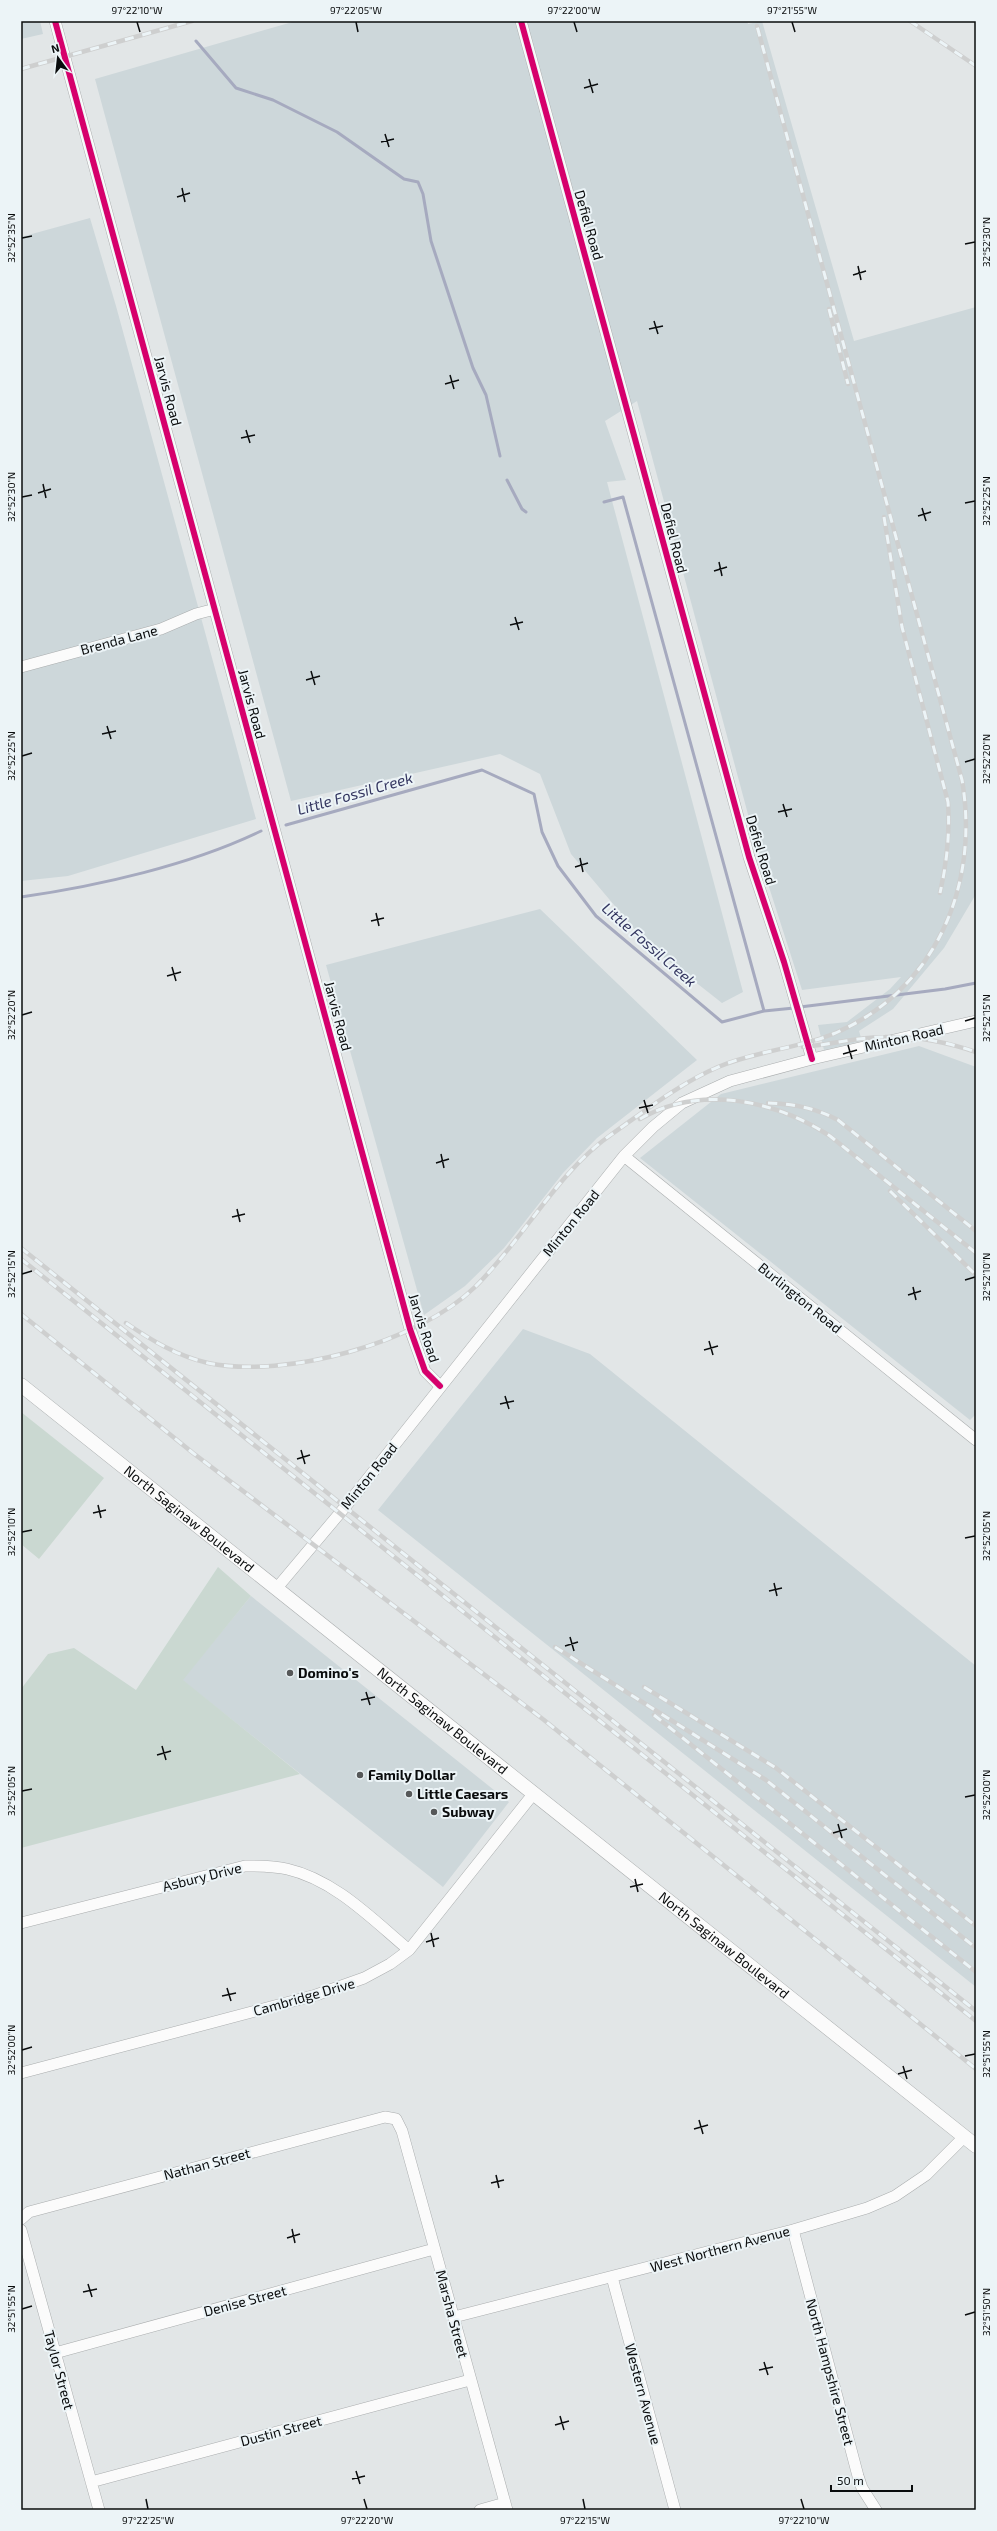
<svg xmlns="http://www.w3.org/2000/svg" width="997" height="2531" font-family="'Exo 2',sans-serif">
<rect width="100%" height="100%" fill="#e2e6e7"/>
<path fill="#cdd7da" d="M21,21H40L43,34L21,39Z
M296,21H747L748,24L762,21L854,341L976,307V894L944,948L893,1009L859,1031L862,1041L824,1050L818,1025L847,1022L890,989L901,977L802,990L760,859L637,401L605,421L626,480L607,482L743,992L722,1003L647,944L571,854L540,774L500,754L291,801L95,79Z
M90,218L116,306L256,819L68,876L21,881V237Z
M540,909L697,1060L597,1138L563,1173L504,1248L465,1286L424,1315L326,965Z
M919,1046L976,1067V1414L970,1420L640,1158L721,1094Z
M523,1329L590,1354L976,1666V1987L378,1510Z
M251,1596L509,1802L443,1887L182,1680Z"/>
<path fill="#cad8d1" d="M21,1412L104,1478L39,1559L21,1544Z
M218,1567L251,1596L183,1680L300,1774L21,1848V1689L48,1654L74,1648L136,1690Z"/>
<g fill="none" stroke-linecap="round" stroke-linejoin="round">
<path stroke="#a6aabf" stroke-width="3" d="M196,41L236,88L273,100L337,132L404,179L418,182L423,194L431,241L473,368L486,395L500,456
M507,480L522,509L526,512
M604,502L623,497L764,1011
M286,825L482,770L534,794L542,832L558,866L596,916L722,1022L764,1011L794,1008
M21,897C98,886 191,865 261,831
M800,1007L945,989L976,983"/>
<defs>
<path id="minor" d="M55,21L410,1329L425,1371L440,1386
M521,21L749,857L784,962L812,1059
M21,667L161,629L196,614L215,609
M624,1156L976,1440
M276,1589L350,1501L624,1156L653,1127L682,1103L730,1081L812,1059L976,1021
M21,1923L245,1866C259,1866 274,1866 287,1869C335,1880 372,1919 409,1950
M21,2073L316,1995L364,1978L390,1964L409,1950L534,1793
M21,2219L29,2212L385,2117L396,2119L402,2131L507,2510
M21,2230L99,2510
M793,2230L858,2476L862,2488L876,2510
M612,2277L675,2510
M454,2317L793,2230L867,2208L895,2196L926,2175L964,2137
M55,2353L434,2249
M91,2482L470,2380
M480,2510L505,2503"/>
<g id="major">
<path id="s1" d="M21,1385L976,2146"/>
</g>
</defs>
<use href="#minor" stroke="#aaadae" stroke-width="12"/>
<use href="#major" stroke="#aaadae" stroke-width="15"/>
<use href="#minor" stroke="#fbfbfb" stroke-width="11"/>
<use href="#major" stroke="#fbfbfb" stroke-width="14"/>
<defs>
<path id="rail" d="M910,21L976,66
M21,69L192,21
M829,309L848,384
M884,517L902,627L948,802C950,834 947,862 940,893
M803,1047C830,1045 857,1037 885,1037C916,1036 947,1042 976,1052
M768,1103C795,1104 815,1108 838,1120L976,1231
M640,1119C700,1084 775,1100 830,1136L976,1253
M890,1191L976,1275
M21,1248L976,2011
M21,1259L976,2021
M21,1314L193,1453L544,1720L976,2069
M126,1323C151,1340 177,1356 208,1363C285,1379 418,1343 475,1287C523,1240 557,1172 612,1134C646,1110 679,1084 718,1067C755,1051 796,1049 833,1034C936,991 980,885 962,780L757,26
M555,1647L766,1780L976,1948
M644,1687L776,1768L976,1926
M654,1715L976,1972"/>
</defs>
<use href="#rail" stroke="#cecfcf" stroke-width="4.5"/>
<use href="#rail" stroke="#ecf4f7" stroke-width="3" stroke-dasharray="9" stroke-linecap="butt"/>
<defs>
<path id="cycleway" d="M55,21L410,1329L425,1371L440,1386
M521,21L749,857L784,962L812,1059"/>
</defs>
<use href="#cycleway" stroke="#ecf4f7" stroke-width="8"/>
<use href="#cycleway" stroke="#d6006c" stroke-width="6"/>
</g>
<path fill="none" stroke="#0a0c0d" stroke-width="1.5" d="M137,22L140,32M356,22L358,32M574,22L577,32M792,22L795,32M589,79L593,93M584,88L598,84M385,134L389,147M381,142L394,139M182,188L185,202M177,197L190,193M22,238L32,236M965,244L975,242M858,266L861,280M853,275L866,271M654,321L658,334M649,329L663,326M450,375L454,389M445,384L459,380M246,430L250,443M241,438L255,435M43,484L46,498M38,493L51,489M22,497L32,495M965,503L975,501M922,508L926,521M918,516L931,512M719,562L722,576M714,571L727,567M515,617L519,630M510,625L523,622M311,671L315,685M306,680L320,676M107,726L111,739M102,734L116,731M22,756L32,753M965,762L975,759M783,804L787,817M778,812L792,809M580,858L583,872M575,867L588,863M376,913L379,926M371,921L384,918M172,967L176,981M167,976L181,972M22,1015L32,1012M965,1021L975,1018M848,1045L852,1059M843,1054L857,1050M644,1100L648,1113M639,1108L653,1105M441,1154L444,1168M436,1163L449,1159M237,1209L240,1222M232,1217L245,1214M22,1274L32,1271M965,1280L975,1277M913,1287L916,1300M908,1295L921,1291M709,1341L713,1355M704,1350L718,1346M505,1396L509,1409M500,1404L514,1401M301,1450L305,1464M297,1459L310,1455M98,1505L101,1518M93,1513L106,1510M22,1532L32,1530M965,1538L975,1536M774,1583L777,1596M769,1591L782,1588M570,1637L574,1651M565,1646L578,1642M366,1692L370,1705M361,1700L375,1697M162,1746L166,1760M157,1755L171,1751M22,1791L32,1789M965,1797L975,1795M838,1824L842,1838M833,1833L847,1829M635,1879L638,1892M630,1887L643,1884M431,1933L434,1947M426,1942L439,1938M227,1988L231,2001M222,1996L236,1993M22,2050L32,2047M965,2056L975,2054M903,2066L907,2079M898,2074L912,2070M699,2120L703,2134M694,2129L708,2125M496,2175L499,2188M491,2183L504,2180M292,2229L295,2243M287,2238L300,2234M88,2284L92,2297M83,2292L97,2289M22,2309L32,2306M965,2315L975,2312M764,2362L768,2375M759,2370L773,2367M560,2416L564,2430M555,2425L569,2421M356,2471L360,2484M352,2479L365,2476M146,2499L148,2509M364,2499L367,2509M583,2499L585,2509M801,2499L804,2509"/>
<g fill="#565859" stroke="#ecf4f7" stroke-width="1.5">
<circle cx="290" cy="1673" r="4"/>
<circle cx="360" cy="1775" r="4"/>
<circle cx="409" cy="1794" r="4"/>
<circle cx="434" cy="1812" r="4"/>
</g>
<g text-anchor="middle" stroke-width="4" stroke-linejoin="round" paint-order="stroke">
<g font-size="14" fill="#0a0c0d" stroke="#ecf4f7">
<text transform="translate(589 225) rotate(74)" y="5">Defiel Road</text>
<text transform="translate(168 391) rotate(75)" y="5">Jarvis Road</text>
<text transform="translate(674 538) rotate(76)" y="5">Defiel Road</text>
<text transform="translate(119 640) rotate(-15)" y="5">Brenda Lane</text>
<text transform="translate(252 704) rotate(75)" y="5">Jarvis Road</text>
<text transform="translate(761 850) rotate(73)" y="5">Defiel Road</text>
<text transform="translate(338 1016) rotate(75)" y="5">Jarvis Road</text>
<text transform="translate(904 1038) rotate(-13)" y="5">Minton Road</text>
<text transform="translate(571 1223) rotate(-51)" y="5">Minton Road</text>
<text transform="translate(800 1298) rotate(39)" y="5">Burlington Road</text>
<text transform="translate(424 1328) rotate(72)" y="5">Jarvis Road</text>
<text transform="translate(369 1476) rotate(-51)" y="5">Minton Road</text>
<text dy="5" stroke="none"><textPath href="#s1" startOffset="215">North Saginaw Boulevard</textPath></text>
<text dy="5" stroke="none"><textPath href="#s1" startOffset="539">North Saginaw Boulevard</textPath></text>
<text transform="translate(202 1877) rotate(-14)" y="5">Asbury Drive</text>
<text dy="5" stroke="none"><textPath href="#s1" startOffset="899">North Saginaw Boulevard</textPath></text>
<text transform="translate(304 1997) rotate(-16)" y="5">Cambridge Drive</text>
<text transform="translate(207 2164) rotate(-15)" y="5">Nathan Street</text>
<text transform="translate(720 2249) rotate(-15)" y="5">West Northern Avenue</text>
<text transform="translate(245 2301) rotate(-15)" y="5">Denise Street</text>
<text transform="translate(452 2314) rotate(75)" y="5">Marsha Street</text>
<text transform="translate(59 2370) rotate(75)" y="5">Taylor Street</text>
<text transform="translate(830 2372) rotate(75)" y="5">North Hampshire Street</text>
<text transform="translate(643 2394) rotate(75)" y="5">Western Avenue</text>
<text transform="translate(281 2431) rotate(-15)" y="5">Dustin Street</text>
</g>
<g font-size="14" font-weight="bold" fill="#0a0c0d" stroke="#ecf4f7" text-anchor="start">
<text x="298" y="1678">Domino's</text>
<text x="368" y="1780">Family Dollar</text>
<text x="417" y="1799">Little Caesars</text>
<text x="442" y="1817">Subway</text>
</g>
<g font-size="15" font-style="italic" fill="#33355f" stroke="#ecf4f7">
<text transform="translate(355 794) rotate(-16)" y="5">Little Fossil Creek</text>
<text transform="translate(649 945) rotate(41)" y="5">Little Fossil Creek</text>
</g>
</g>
<rect width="997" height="2531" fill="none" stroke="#ecf4f7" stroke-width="44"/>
<g transform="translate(58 58) rotate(345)" stroke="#ecf4f7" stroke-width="3" paint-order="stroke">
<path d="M0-3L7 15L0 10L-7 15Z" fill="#0a0c0d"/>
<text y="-6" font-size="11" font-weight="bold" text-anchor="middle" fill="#0a0c0d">N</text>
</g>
<path d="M831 2485v6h81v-6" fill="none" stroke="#0a0c0d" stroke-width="2"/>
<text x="837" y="2485" font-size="12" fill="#0a0c0d" stroke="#ecf4f7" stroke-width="3" paint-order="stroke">50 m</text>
<rect x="22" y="22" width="953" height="2487" fill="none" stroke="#0a0c0d" stroke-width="1.5"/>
<g font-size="10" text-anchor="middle" fill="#0a0c0d">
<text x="137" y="14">97°22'10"W</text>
<text x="356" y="14">97°22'05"W</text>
<text x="574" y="14">97°22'00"W</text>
<text x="792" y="14">97°21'55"W</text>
<text transform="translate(11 238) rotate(-90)" y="4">32°52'35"N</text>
<text transform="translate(986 242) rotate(-90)" y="4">32°52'30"N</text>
<text transform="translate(11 497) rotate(-90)" y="4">32°52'30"N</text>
<text transform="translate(986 501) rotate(-90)" y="4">32°52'25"N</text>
<text transform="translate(11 756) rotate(-90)" y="4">32°52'25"N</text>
<text transform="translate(986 759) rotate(-90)" y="4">32°52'20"N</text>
<text transform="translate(11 1015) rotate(-90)" y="4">32°52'20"N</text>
<text transform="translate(986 1018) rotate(-90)" y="4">32°52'15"N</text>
<text transform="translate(11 1274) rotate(-90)" y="4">32°52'15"N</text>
<text transform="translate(986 1277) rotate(-90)" y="4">32°52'10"N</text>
<text transform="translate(11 1532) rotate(-90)" y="4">32°52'10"N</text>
<text transform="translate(986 1536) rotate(-90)" y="4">32°52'05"N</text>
<text transform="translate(11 1791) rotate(-90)" y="4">32°52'05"N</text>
<text transform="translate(986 1795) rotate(-90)" y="4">32°52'00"N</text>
<text transform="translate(11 2050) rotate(-90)" y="4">32°52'00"N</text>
<text transform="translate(986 2054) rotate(-90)" y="4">32°51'55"N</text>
<text transform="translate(11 2309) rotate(-90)" y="4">32°51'55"N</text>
<text transform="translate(986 2312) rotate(-90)" y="4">32°51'50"N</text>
<text x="148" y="2524">97°22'25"W</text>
<text x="367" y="2524">97°22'20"W</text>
<text x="585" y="2524">97°22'15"W</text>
<text x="804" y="2524">97°22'10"W</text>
</g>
</svg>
